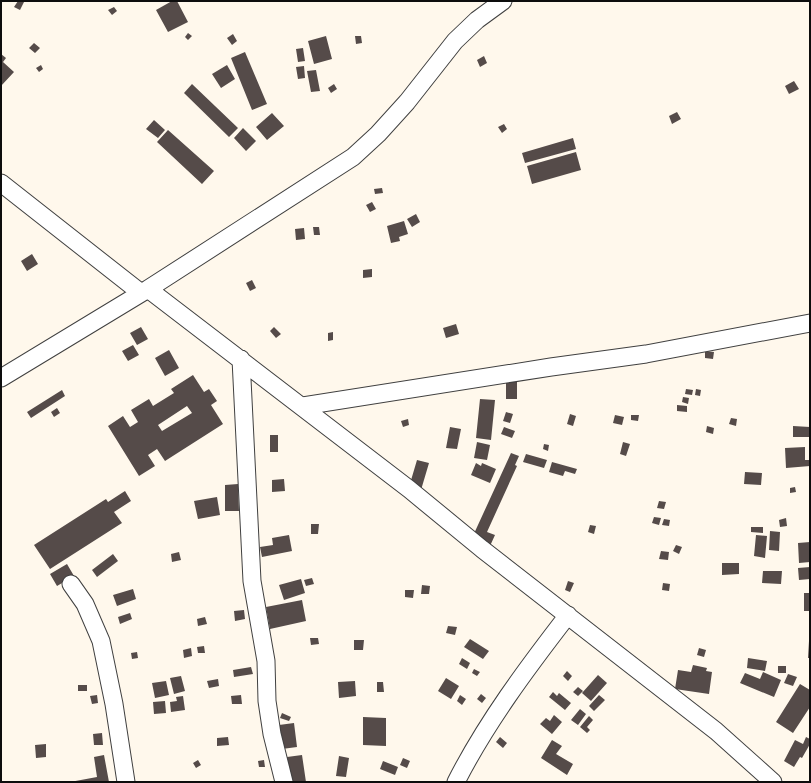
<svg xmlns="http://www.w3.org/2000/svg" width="811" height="783" font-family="'IBM Plex Serif',serif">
<rect width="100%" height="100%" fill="#fff8ec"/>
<path fill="#554b49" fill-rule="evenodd" d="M18,1L24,2L20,10L14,7Z
M172,1H177L188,22L168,32L156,10Z
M114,7L117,11L112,15L108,10Z
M188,33L192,36L188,40L185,37Z
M233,34L237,41L232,45L227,38Z
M326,36L332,59L314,64L308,41Z
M355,36H361L362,43L356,44Z
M34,43L40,48L35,53L29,48Z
M303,48L305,61L298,62L296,49Z
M245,52L267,104L252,110L231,58Z
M1,54L6,58L3,62L14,72L1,86Z
M484,56L487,63L480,67L477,60Z
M41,65L43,69L39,72L36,68Z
M227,65L235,79L221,88L212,74Z
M304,66L305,78L298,79L296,67Z
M316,70L320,91L311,92L307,71Z
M794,81L799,89L789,94L785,86Z
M192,84L238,128L229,137L184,93Z
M334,84L337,89L331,93L328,88Z
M677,112L681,119L672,124L669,116Z
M272,113L284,126L267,140L256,127Z
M154,120L165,130L158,138L146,129Z
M504,124L507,129L502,133L498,127Z
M243,128L256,141L246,151L234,138Z
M168,130L214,171L202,184L157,142Z
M573,138L576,149L525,163L522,153Z
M576,152L581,170L532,184L527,166Z
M382,188L383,193L375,194L374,189Z
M372,202L376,209L370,212L366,205Z
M416,214L420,222L412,227L407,219Z
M404,221L408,234L399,237L400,241L391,243L387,226Z
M313,227H319L320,235H314Z
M304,228L305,239L296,240L295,229Z
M32,254L38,264L27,271L21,261Z
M372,269V277L363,278V270Z
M252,280L256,288L250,291L246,283Z
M456,324L459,334L446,338L443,328Z
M141,327L148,339L137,345L130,333Z
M274,327L281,334L276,338L270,331Z
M333,332V340L328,341V333Z
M133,345L139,355L128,361L122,351Z
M169,350L179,368L165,376L155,358Z
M705,351L714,352L713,359L705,358Z
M193,375L204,392L209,389L217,401L211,405L223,424L165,461L157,449L148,455L155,466L139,476L108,426L123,416L130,427L138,422L131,410L149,399L153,406L174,393L171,389ZM187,406L192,413L162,431L158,425Z
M506,381H517V399H506Z
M686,389L693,390L692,395L685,394Z
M696,389L701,390L700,396L695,395Z
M62,390L65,396L31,418L27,412Z
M683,397L689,398L688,404L682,402Z
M480,399L495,400L491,440L476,438Z
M677,405L687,406V412L677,411Z
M57,408L60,413L54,417L51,412Z
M506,412L513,414L510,423L503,421Z
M570,414L576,416L573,426L567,424Z
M615,415L624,417L622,425L613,423Z
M631,415H639L638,421L631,420Z
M731,418L737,419L736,426L729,424Z
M408,419L409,425L403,427L401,421Z
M707,426L714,428L713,434L706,432Z
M793,426L810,427V437H793Z
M450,427L461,429L457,449L446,448Z
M504,427L515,431L512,438L501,434Z
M270,435H278V452H270Z
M477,442L490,445L487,460L474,458Z
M623,442L630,444L626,456L620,454Z
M544,444L549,445L548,451L543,449Z
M805,447V460H810V466L786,468L785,448Z
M511,453L519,456L515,465L517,466L487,532L495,535L490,546L472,538Z
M526,454L547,460L544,468L523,462Z
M417,460L429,463L421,490L409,487Z
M552,462L577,469L575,474L565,471L563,476L549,472Z
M476,463L481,466L482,463L496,469L490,483L471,475Z
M745,472L762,473L761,485L744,484Z
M284,479L285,491L272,492V480Z
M238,484L239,511H225V485Z
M795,487L796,492L790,493V488Z
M125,491L131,501L114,512L122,523L50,569L34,545L106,499L108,502Z
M217,497L220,515L198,519L194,501Z
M659,501L666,502L664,509L657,508Z
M654,517L661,518L659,525L652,523Z
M786,518L787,526L780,527L779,520Z
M664,519L670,520L669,526L662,525Z
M311,524H319L318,534H311Z
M590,525L596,526L594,534L588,532Z
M751,527H763V533L751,532Z
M770,531L780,532L779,551L769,550Z
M289,535L292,551L262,557L260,547L273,545L272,538Z
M756,535L767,536L765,558L754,556Z
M810,542V562L799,563L798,543Z
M676,545L682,547L679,554L673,551Z
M661,551L669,552L668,560L659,559Z
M179,552L181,560L172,562L171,554Z
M113,554L118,561L97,577L92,570Z
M722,563H739V574L722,575Z
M67,564L74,576L57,586L50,574Z
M810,567V579L799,580L798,568Z
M763,571H782L781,584L762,583Z
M312,578L314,584L306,586L304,580Z
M301,579L305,593L284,600L279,585Z
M568,581L574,583L570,592L565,590Z
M663,583L670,584L669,591L662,590Z
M422,585L430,586L429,594H421Z
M133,589L136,599L117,606L113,595Z
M405,590H414L413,598L405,597Z
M804,593H810V611H804Z
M302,600L306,621L270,629L266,607Z
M244,610L245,619L235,621L234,611Z
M130,613L132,619L120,624L118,617Z
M205,617L207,624L198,626L197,619Z
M448,626L457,627L455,635L446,633Z
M310,638H318L319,644L311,645Z
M470,639L489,651L483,659L464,647Z
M354,640H364L363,650H354Z
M809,641H810V658H808Z
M204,646L205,653H198L197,647Z
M191,648L192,656L184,658L183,650Z
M699,648L706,650L704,657L697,655Z
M137,652L138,658L132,659L131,653Z
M462,658L470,663L467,669L459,664Z
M748,658L767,661L765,671L747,668Z
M693,665L707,668L706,671L712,672L709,694L675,689L678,670L691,672Z
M778,666H786V673H778Z
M251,667L253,674L234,677L233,670Z
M474,669L480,672L477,676L472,673Z
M567,671L572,676L568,681L563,676Z
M763,672L781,680L774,697L740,683L745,673L760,679Z
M788,674L797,677L793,686L784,683Z
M598,675L607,683L591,701L582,693Z
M181,676L185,691L174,694L170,678Z
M446,678L459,686L451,699L438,691Z
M218,679L219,686L209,688L207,681Z
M166,681L169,695L155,698L152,683Z
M355,681L356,696L339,698L338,682Z
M377,682H383L384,692H377Z
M800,684L810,690V707L793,733L776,722Z
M78,685H87V691H78Z
M578,687L583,691L578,696L573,692Z
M553,692L557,696L559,693L571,703L565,710L549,697Z
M481,694L486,698L482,703L477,699Z
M97,695L98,703L92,704L90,696Z
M241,695L242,704H232L231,696Z
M460,695L466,699L462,705L457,701Z
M599,695L605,700L594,711L589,706Z
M183,696L185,710L171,712L170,702L177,701L176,697Z
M165,701L166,713L154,714L153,702Z
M580,709L586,714L578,725L571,720Z
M282,713L291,717L289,721L280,718Z
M554,715L562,722L552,734L540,724L546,718L550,721Z
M589,716L593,720L587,727L590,730L587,733L580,727Z
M363,717L386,718V746L363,745Z
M294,723L297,747L282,749L279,725Z
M102,733L103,745H94L93,734Z
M228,737L229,745L217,746V738Z
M500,737L507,743L503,748L496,742Z
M806,737L810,739V744L802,758L800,757L794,767L784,761L795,740L803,744Z
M552,740L562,746L556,754L573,764L567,775L541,758Z
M46,744V757L36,758L35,745Z
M104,755L109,782H70L97,777L94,757Z
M302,755L306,782H290L287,757Z
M339,756L349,758L346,777L336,776Z
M403,758L410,761L407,768L400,765Z
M198,760L201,765L196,768L193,763Z
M264,760L265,767H259L258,761Z
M383,761L398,767L395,775L380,769Z"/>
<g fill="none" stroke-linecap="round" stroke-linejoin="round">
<defs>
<path id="minor" d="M1,183L141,293
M148,289L409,489L482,549L716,731L773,782
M241,359L252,581L266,661L267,701L272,734L284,782
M1,378L148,289L353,157L378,134L407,102L455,41L477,20L503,1
M303,406L551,367L646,354L810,323
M71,584L85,604L101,641L114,704L126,782
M456,782C486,723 527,668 568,615"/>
</defs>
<use href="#minor" stroke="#404040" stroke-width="19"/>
<use href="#minor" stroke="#fff" stroke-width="17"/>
</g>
<rect width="811" height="783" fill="none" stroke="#0d0d0d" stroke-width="4"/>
</svg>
